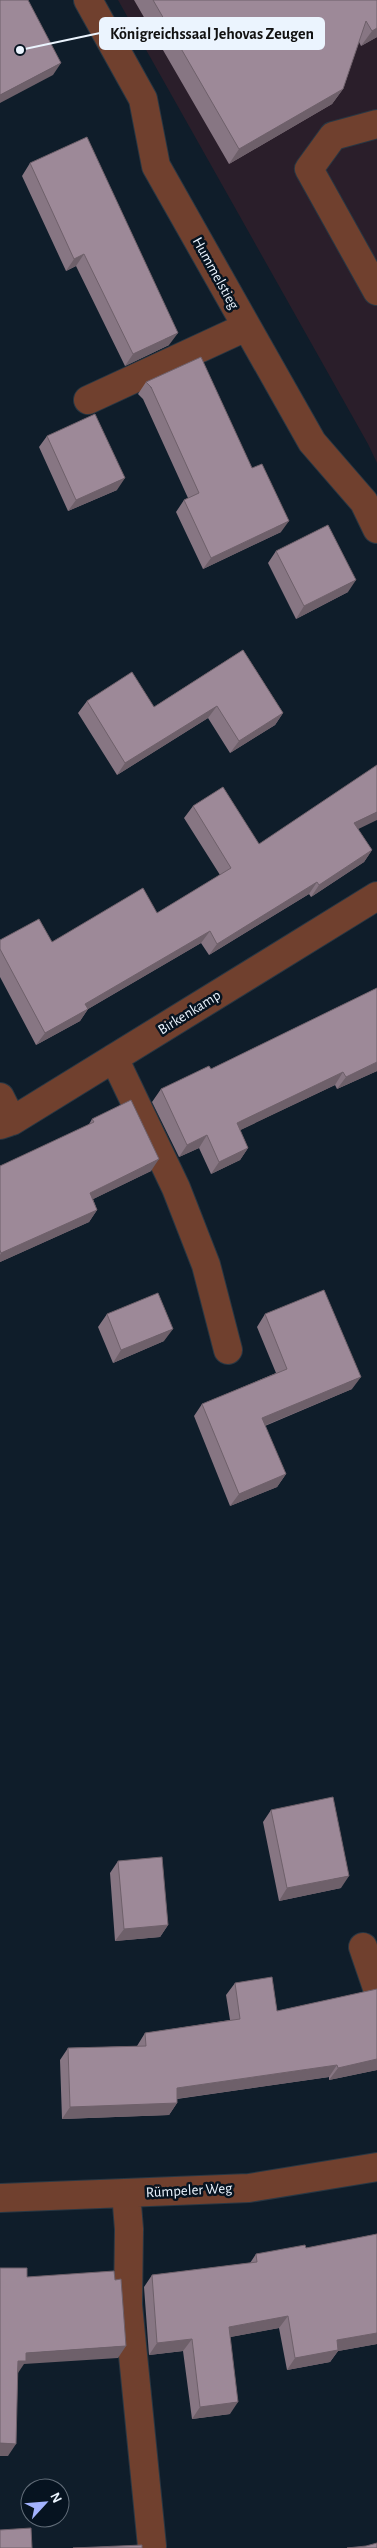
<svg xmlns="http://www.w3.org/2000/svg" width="377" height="2548" font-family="'Alegreya Sans',sans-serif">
<rect width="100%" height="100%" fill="#0f1d2a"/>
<path fill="#2a1e2a" d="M118,0H377V463L368,444Z"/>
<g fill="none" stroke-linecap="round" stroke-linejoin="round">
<defs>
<path id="minor" d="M88,0L143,99L156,166L312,442L364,502L377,529
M377,124L333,136L309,169L377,291
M88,400L246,327
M114,1058L176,1188L206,1265L228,1350
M0,1097L12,1121
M0,1125L12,1121L377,896
M363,1947L377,1988
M126,2193L129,2229L128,2305L152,2546
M0,2198L249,2188L377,2167"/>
</defs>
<use href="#minor" stroke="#293743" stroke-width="30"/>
<use href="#minor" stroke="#70402e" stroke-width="28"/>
</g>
<path fill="#877683" d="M134,0H377V37L361,46L359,42L343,89L332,104L229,164Z
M30,163L169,345L125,366L76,266L66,271L22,176Z
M146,382L281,532L203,569L176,512L184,500L188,498L143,399L138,394Z
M47,436L117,490L68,511L39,447Z
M276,551L348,592L296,619L268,563Z
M243,650L283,713L275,725L230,753L208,718L117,775L78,713L87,701L154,707Z
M193,806L259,844L358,829L372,850L364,862L311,897L309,894L209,955L201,943L88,1009L80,1021L36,1045L0,977V940L52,942L157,913L220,875L184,818Z
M377,988V1071L337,1089L335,1085L240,1130L248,1148L240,1160L211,1174L199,1148L179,1157L152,1102L161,1089L211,1069Z
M92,1119L151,1171L93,1199L97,1210L89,1222L0,1262V1166L88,1126Z
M107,1314L164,1341L113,1363L98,1327Z
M265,1314L352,1389L265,1426L286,1474L277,1487L230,1506L194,1416L202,1404L276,1373L257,1327Z
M271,1810L341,1888L279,1901L263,1822Z
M118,1861L168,1925L160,1937L115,1941L110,1873Z
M235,1983L277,2011L377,1989V2070L329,2080V2077L177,2099V2103L169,2115L62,2119L60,2060L68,2048L137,2046L145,2033L230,2020L226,1995Z
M377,2234V2344L338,2351L330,2362L287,2370L279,2328L230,2337V2414L192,2419L183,2351L149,2355L144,2287L152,2275L250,2263L256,2254L306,2248Z"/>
<path fill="#6e606a" d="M377,28V37L361,46L372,31Z
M61,63L53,75L0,103V95Z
M343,89L332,104L229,164L239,149Z
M84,254L76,266L66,271L74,259Z
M178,333L169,345L125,366L133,354Z
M125,478L117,490L68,511L76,500Z
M289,521L281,532L203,569L211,558Z
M356,580L348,592L296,619L304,606Z
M217,706L208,718L117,775L125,763Z
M283,713L275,725L230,753L239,741Z
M377,812V820L346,835L354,823Z
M372,850L364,862L311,897L319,885Z
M317,882L309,894L209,955L217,944Z
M210,931L201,943L88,1009L80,1021L36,1045L45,1033L85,1004Z
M377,1062V1071L337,1089L346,1077Z
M343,1072L335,1085L228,1136L237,1123Z
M207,1135L199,1148L179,1157L187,1145Z
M248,1148L240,1160L211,1174L219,1162Z
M159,1159L151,1171L81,1205L90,1193Z
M97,1210L89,1222L0,1262V1255L1,1253Z
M173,1329L164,1341L113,1363L121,1350Z
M361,1377L352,1389L254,1430L262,1418Z
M286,1474L277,1487L230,1506L239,1494Z
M349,1876L341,1888L279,1901L287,1888Z
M168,1925L160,1937L115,1941L124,1929Z
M377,2059V2070L329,2080L338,2068Z
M337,2065L329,2077L168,2100L177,2088Z
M177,2103L169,2115L62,2119L70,2107Z
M288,2316L279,2328L220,2339L229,2327Z
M377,2333V2344L338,2351L330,2362L287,2370L295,2358L337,2340Z
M192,2339L183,2351L149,2355L157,2343Z
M126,2346L118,2358L24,2364L18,2373V2361L26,2353Z
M238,2402L230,2414L192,2419L200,2407Z
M0,2443L16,2444L8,2456H0Z"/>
<path fill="#9d8998" stroke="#6e606a" d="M0,0H28L61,63L0,95Z
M153,0H377V28L372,31L366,21L343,89L239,149Z
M87,137L178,333L133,354L84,254L74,259L30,163Z
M201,357L252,468L262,464L289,521L211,558L184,500L199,493L151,387L146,382Z
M95,414L125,478L76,500L47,436Z
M328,525L356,580L304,606L276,551Z
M243,650L283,713L239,741L217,706L125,763L87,701L132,672L154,707Z
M377,765V812L354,823L372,850L319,885L317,882L217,944L210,931L85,1004L88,1009L45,1033L0,949V940L39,919L52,942L143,888L157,913L231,868L193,806L223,787L259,844Z
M377,988V1062L346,1077L343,1072L237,1123L248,1148L219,1162L207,1135L187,1145L161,1089L209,1066L211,1069Z
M131,1100L159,1159L90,1193L97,1210L1,1253L0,1250V1166L94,1122L92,1119Z
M324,1290L361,1377L262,1418L286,1474L239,1494L202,1404L287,1369L265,1314Z
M158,1293L173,1329L121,1350L107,1314Z
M333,1797L349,1876L287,1888L271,1810Z
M162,1857L168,1925L124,1929L118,1861Z
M272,1977L277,2011L377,1989V2059L338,2068L337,2065L177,2088V2103L70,2107L68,2048L146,2046L145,2033L240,2019L235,1983Z
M377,2234V2333L337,2340L338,2350L295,2358L288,2316L229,2327L238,2402L200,2407L192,2339L157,2343L152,2275L257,2262L256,2254L305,2245L306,2248Z
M0,2268H27V2277L114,2271L115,2280L121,2279L126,2346L26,2353V2361H18L16,2444L0,2443Z
M31,2528L32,2548H0V2530Z
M377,2543V2548H347L366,2546Z
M142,2545V2548H73Z"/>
<g text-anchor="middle" stroke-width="5" stroke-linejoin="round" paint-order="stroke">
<g font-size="15" fill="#ebf4fe" stroke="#061320">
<text transform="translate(216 273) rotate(61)" y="5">Hummelstieg</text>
<text transform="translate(189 1012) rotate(-32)" y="5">Birkenkamp</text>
<text transform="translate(189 2190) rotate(-3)" y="5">Rümpeler Weg</text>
</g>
</g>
<path fill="none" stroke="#ebf4fe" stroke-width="2" d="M20 50L100 33"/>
<circle fill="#ebf4fe" stroke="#061320" stroke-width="2" cx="20" cy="50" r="5"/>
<rect fill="#ebf4fe" stroke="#ebf4fe" stroke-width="2" x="100" y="18" width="224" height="31" rx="5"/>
<g font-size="16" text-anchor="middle" font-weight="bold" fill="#111">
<text x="212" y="39">Königreichssaal Jehovas Zeugen</text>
</g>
<g transform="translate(45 2503) rotate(64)"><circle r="24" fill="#061320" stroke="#626d79"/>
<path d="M0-4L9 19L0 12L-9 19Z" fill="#a2b2fd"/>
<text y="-8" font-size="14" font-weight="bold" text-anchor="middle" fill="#ebf4fe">N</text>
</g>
</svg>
